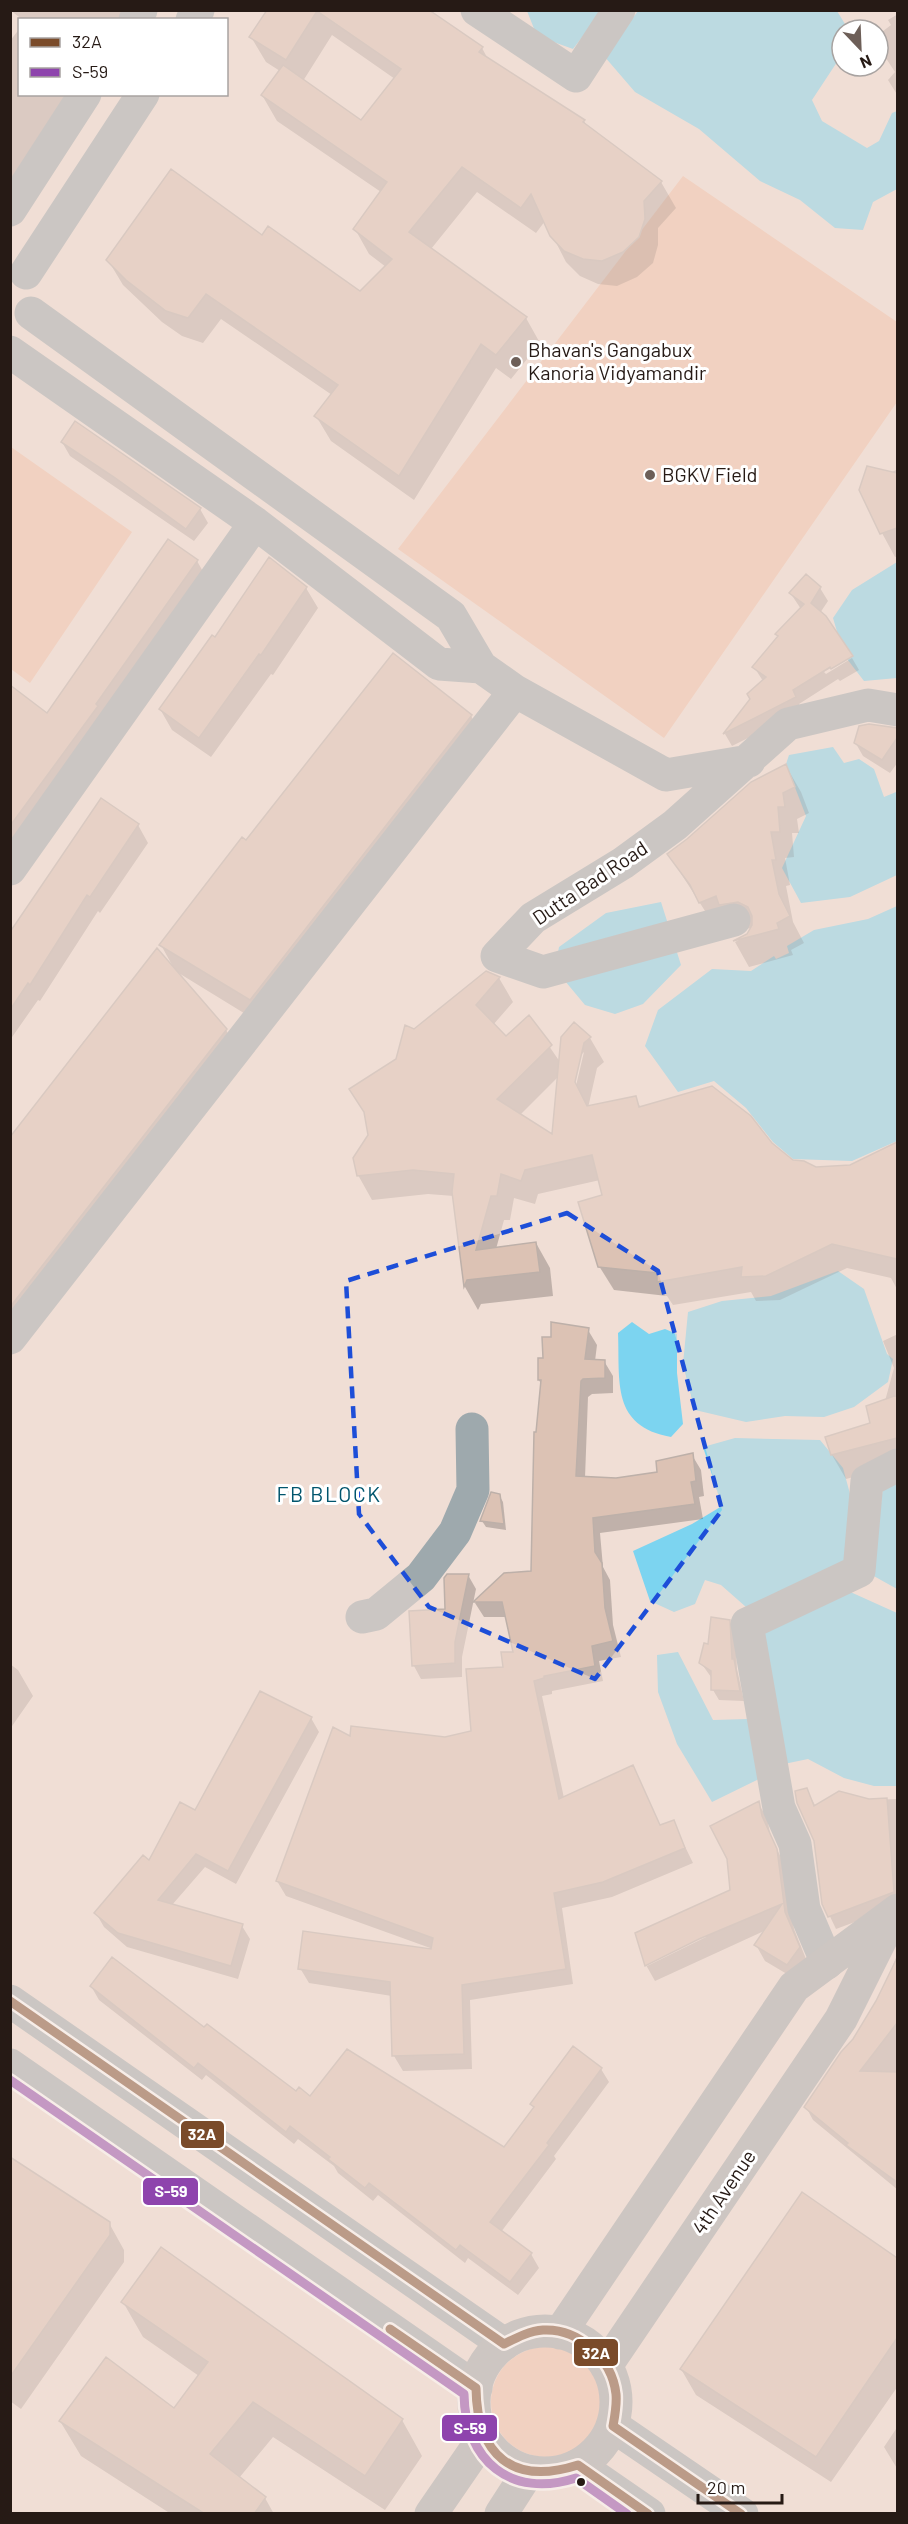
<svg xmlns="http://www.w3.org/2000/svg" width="908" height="2524" font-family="Barlow,sans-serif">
<rect width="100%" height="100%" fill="#f0ded5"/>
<path fill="#f2c1a8" d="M683,176L897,322V402L664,738L398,549Z
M11,447L132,532L30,683L11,669Z
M491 2402a55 55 0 1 1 110 0a55 55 0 1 1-110 0Z"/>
<path fill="#7cd4f0" d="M527,11H602L573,49L537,36Z
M638,11H837L845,24L844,30H842L841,56L812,100L822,121L867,148L879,141L892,113L897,111V189L873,202L863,230L835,228L800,200L760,181L699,129L635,92L604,56Z
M897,562V678L864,681L844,655L833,618L852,590Z
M833,747L844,763L859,759L874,769L884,797L896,792L897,872V875L850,897L801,903L782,868L806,816L786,764L789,755Z
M661,902L681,965L643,1004L615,1014L585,1005L555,969L559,947L606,913Z
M897,906V1141L852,1161L793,1159L773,1142L746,1108L714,1081L678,1092L645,1046L658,1010L712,969L751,971L774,956L776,959L789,953L787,946L814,930L868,919Z
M838,1271L864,1289L887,1354L893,1359L888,1382L854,1407L824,1417L785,1416L746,1422L695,1410L683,1364L688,1312L722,1301L771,1296Z
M632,1322L649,1334L665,1329L677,1334V1373L683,1424L671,1437C611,1426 620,1382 618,1333Z
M735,1438L820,1440L843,1468L853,1505L848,1563L746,1607L721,1585L705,1580L695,1604L674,1612L650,1601L633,1551L692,1524L722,1506L703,1447Z
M897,1480V1589L872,1575L883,1487Z
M846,1590L897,1613V1786H874L844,1778L808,1759L784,1764L760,1631Z
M678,1652L713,1720L748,1719L761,1778L712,1802L677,1744L658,1692L657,1655Z"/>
<path fill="#0003" fill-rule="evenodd" d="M10,10H135L129,20H23Z
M268,10H427L482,48L489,61L584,121L588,128L661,182L676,208L658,228V245L653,263L637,277L617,286L598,284L580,276L566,262L545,221L536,233L477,192L431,249L526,318L540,343L511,379L496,368L414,500L331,441L316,416L332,395L221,319L203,343L182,336L162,322L123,285L108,260L360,293L386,267L369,254L355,229L381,192L277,121L262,95L280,71L266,62L251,37ZM332,35L395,79L362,122L303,81Z
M898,14V96L888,80L895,72L878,46V35L891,25L888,20Z
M20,28V94H78L10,192V41Z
M62,442L200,509L208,523L194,541L70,456Z
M898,469V556L895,557L882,533L890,473Z
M197,561L205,575L10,853V687L48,716Z
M306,588L318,608L273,675L271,674L211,757L172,730L160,709L215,639Z
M820,588L828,601L820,613L851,656L824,672L826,674L852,658L859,670L840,681L838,679L799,704L802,711L732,746L725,734L763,681L754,667L801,609L791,594Z
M471,716L486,742L265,1026L177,972L226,1030L241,1056L10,1349V1139L84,1041L86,1043L172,965L161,945Z
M895,730H898V762L890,773L863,756L855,742Z
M786,766L801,792L809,813L797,819L799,833H792L794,857L785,858L790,885L786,886L793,922L804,943L791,950L793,955L749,967L735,942L748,935L752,928L736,930L716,928L669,855Z
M101,801L138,825L148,843L100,913L98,911L40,1001L38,1000L10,1040V934Z
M486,972L499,978L513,1002L493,1025L506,1039L529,1017L560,1062L590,1038L604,1062L597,1068L588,1108L635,1098L641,1108L771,1144L792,1162L816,1169L850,1166L898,1143V1291L891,1278L847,1268L780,1300L756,1301L751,1292L673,1305L667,1296L614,1290L599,1266L604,1196L600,1180L538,1194L535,1204L514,1198L510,1220H504L496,1249L536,1243L550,1268L553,1296L481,1304L478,1310L465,1287L454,1196L428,1194L372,1200L358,1175L370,1135L398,1060L415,1031ZM584,1052L575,1090L572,1089L580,1056ZM559,1076L553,1136L520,1115Z
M588,1330L597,1345L595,1361H604L613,1376V1393L592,1394L588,1397L585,1478L616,1479L658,1474L692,1455L701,1470L704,1496L699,1497L703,1519L600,1533L603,1567L610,1580L613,1625L621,1657L599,1661L603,1681L552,1691V1694L542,1696L564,1798L632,1767L661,1827L673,1822L693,1863L612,1897L562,1908L573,1984L470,2000L472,2069L403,2071L394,2056L392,1996L309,1983L300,1968L433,1949L286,1896L277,1881L351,1738H446L472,1732L504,1668L515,1654L507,1617H484L475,1603L504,1574L532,1573L538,1433L542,1386L539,1380L544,1360Z
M898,1334V1469L896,1466L846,1479L832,1455L872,1424L885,1401L894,1368L883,1341Z
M499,1495L503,1502L506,1530L486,1527L482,1521Z
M468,1575L476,1589L462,1657V1677L421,1679L414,1666Z
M729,1621L735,1632L737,1669L744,1701L719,1700L713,1690L711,1677L701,1663L709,1645Z
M10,1664L18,1670L33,1696L10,1729Z
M311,1718L319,1732L236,1884L205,1867L172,1905L242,1926L250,1939L238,1979L127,1947L104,1927L96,1913L150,1863L196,1812Z
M807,1790L816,1807L869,1800L898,1799V1906L836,1929L824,1904Z
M758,1803L767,1818L770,1833L785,1867L794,1929L808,1964L797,1980L765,1961L756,1945L766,1930L655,1981L646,1965L637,1934L732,1891L729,1858L712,1827ZM705,1934L706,1937L647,1966V1963Z
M898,1953V2190L813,2120L806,2107L854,2040L878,2001Z
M91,1986L204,2029L296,2093L504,2149L534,2109L532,2104L601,2069L609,2082L554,2156L556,2159L501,2232L531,2254L539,2268L518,2295L468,2258L465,2263L378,2195L373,2201L338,2173L334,2166L298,2139L294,2144L206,2075L202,2080L99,2000Z
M10,2169L109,2223L124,2250V2262L21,2409L10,2401Z
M803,2194L898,2260V2386L831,2482L696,2395L681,2369Z
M162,2249L402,2420L422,2456L385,2510L273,2437L239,2478L265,2498L274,2514H171L81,2456L60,2421L174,2410L199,2376L143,2337L123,2302Z
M898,2426V2470L884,2447Z"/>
<path fill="#dcc2b4" stroke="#bdb0a9" stroke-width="1.5" d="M267,10H429L483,47L479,52L585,120L583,122L662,181L644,201L645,219L639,237L623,252L602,261L583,259L564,251L550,236L531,194L521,208L462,167L409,232L527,317L496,355L481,344L399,476L314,416L338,385L206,294L188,318L166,311L126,280L106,260L171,169L262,235L268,226L360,291L392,259L353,229L387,182L261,95L283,65L361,120L401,69L317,11L286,60L249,37Z
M75,421L201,508L186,529L114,477L61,442Z
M867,466L897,473V528L880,534L859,490Z
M168,539L198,560L96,704L98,706L10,826V685L47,713Z
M269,557L307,587L261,655L259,654L199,738L159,709L212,635L215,637Z
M806,574L821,587L811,603L826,616L853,656L831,669L830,667L793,690L796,697L723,734L750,699L747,694L766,677L752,667L778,636L775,634L804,604L789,593Z
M393,653L472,715L250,1000L159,945L242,837L246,840Z
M869,724L897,728V738L882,760L854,743L859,726Z
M786,764L795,787L783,793L785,807H778L780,832H771L776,860H772L779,894L790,916L777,923L779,929L733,941L747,934L752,925V916L748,907L738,902L719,905L716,896L699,903L690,885L667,854L687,839L751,782Z
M101,798L139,824L90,897L87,895L30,985L28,983L10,1010V932Z
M157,948L227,1029L10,1307V1137Z
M486,971L500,977L476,1005L506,1036L529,1015L552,1045L497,1099L552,1134L561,1037L574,1022L591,1037L584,1043L575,1082L587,1106L636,1096L639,1107L712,1086L751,1116L772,1143L793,1160L804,1161L816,1167L850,1165L897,1142V1259L832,1244L766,1276L741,1277L742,1267L657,1282V1273L598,1267L578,1202L602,1195L592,1155L525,1170L521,1181L501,1174L497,1196H491L476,1250L536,1242L540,1272L467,1280L464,1287L452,1192L454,1174L413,1170L357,1176L353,1158L368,1135L364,1112L349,1089L396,1059L405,1025L414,1029Z
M551,1322L589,1328L585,1359L605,1360V1378L583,1379L581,1381L576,1476L616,1478L657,1472L656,1461L693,1453L696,1481L691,1482L695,1504L593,1518L595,1552L602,1563L605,1608L613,1641L592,1646L595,1666L544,1676V1678L534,1681L559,1799L633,1765L660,1825L674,1820L685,1848L603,1882L554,1893L566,1969L462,1985L464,2054L392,2056L390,1982L298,1969L303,1931L431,1949L433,1938L276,1881L333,1727L350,1736L351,1726L445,1737L471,1731L466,1669L503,1667L501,1652H513L502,1602H473L504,1573L531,1571L534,1432H536L541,1380H538V1358H543L542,1337H551Z
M897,1395V1438L831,1455L825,1437L870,1423L866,1406Z
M491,1492L500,1494L504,1524L480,1521Z
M447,1574H469L455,1642V1663L412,1666L409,1611L445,1609L444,1578Z
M711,1617L730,1620L732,1659H734L740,1691L711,1690V1671L699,1663L704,1643L708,1644Z
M260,1691L312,1717L228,1871L196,1854L158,1900L243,1924L231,1966L118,1933L94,1913L143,1855L149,1860L180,1802L195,1810Z
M807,1788L814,1806L839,1791L869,1799L887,1798L894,1892L828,1917L822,1904L814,1841L797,1803L795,1791Z
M759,1801L762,1816L777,1849L785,1912L800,1947L787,1965L754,1945L782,1904L699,1939L645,1966L635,1933L730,1890L727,1859L710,1826Z
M112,1957L204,2027L207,2024L296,2091L299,2087L310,2096L347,2049L504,2147L534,2107L530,2104L573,2046L602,2068L547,2143L549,2145L490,2222L532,2253L510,2282L460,2245L456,2250L369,2183L365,2188L328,2159L330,2157L290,2126L286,2132L198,2063L194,2068L90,1986Z
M897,1958V2023L860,2071L897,2072V2182L846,2145L848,2143L804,2107L841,2052L853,2039L876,2001Z
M10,2157L110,2222V2235L10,2377Z
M802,2192L897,2258V2338L816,2457L680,2369Z
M161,2247L403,2419L365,2476L253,2402L210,2454L266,2497L254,2514H205L59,2421L106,2357L174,2408L208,2362L121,2302Z"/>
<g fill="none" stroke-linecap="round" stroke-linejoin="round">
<path stroke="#9ea9ad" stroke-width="33" d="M477,10L576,76L619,10
M135,20L141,10
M192,20L198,10
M10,210L85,94
M26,273L143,94
M31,313L451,616L481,667L515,691L666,775L749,761
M10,352L255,523L439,664L481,667
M10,869L255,523
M734,920L543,972L497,956L533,918L623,863L675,825L788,724L868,705L898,710
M10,1338L515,691
M362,1617L376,1614L421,1577L455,1532L473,1490L472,1429
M827,1963L804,1909L795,1844L779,1808L747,1624L859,1571L867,1481L898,1465
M10,2001L504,2344
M10,2065L476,2388
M613,2426L742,2514
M578,2465L649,2514"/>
<path stroke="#a3a8aa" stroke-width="33" d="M474 2402a71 71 0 1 1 142 0a71 71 0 1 1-142 0Z
M560,2333L794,1987L898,1910
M606,2366L841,2019L891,1919
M431,2514L484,2437
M501,2514L528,2472"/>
<defs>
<path id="bus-1" d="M10,2001L504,2344C516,2338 529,2331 543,2330C579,2328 612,2359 616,2394C617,2405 615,2415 613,2426L741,2514
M390,2329L476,2388C477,2455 512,2486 578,2465L648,2514"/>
<path id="bus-2" d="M10,2080L464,2394C465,2461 511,2499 576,2478L627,2514"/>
</defs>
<use href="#bus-1" stroke="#fff" stroke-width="14"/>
<use href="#bus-2" stroke="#fff" stroke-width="14"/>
<use href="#bus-1" stroke="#7a4b2a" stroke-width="9"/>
<use href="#bus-2" stroke="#8e44ad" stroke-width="9"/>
</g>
<path d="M0 0H908V2524H0ZM567,1213L658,1271L722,1510L595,1679L429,1607L359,1514L346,1281Z" fill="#f0ded5" fill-opacity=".55" fill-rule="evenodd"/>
<path fill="none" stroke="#1d4ed8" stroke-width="4.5" stroke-dasharray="12 8" stroke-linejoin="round" d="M567,1213L658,1271L722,1510L595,1679L429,1607L359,1514L346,1281Z"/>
<g fill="#6d5f58" stroke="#fff" stroke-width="2">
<circle cx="516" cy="362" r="6"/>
<circle cx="650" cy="475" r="6"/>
</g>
<circle fill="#261a15" stroke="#fff" stroke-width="2" cx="581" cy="2482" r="5"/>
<g text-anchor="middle" stroke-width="6" stroke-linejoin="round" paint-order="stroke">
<g font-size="20" fill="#261a15" stroke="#fff" text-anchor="start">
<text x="528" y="357">Bhavan's Gangabux<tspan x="528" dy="23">Kanoria Vidyamandir</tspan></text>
<text x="662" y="482">BGKV Field</text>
</g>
<g font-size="20" fill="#261a15" stroke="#fff">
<text transform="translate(590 883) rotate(-34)" y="7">Dutta Bad Road</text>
<text transform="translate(724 2192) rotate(-56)" y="7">4th Avenue</text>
</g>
<g font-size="21" letter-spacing="1.5" fill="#00556d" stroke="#fff">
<text x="329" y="1502">FB BLOCK</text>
</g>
</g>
<g stroke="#fff" stroke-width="2">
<rect x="180" y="2120" width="45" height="29" rx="6" fill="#7a4b2a"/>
<rect x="142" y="2177" width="57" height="29" rx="6" fill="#8e44ad"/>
<rect x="573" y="2338" width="46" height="29" rx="6" fill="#7a4b2a"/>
<rect x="441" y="2414" width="57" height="28" rx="6" fill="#8e44ad"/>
</g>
<g font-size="16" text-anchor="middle" font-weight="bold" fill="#fff">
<text x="202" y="2140">32A</text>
<text x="171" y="2197">S-59</text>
<text x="596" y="2359">32A</text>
<text x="470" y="2434">S-59</text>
</g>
<rect width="908" height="2524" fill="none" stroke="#261a15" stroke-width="24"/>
<rect x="18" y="18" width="210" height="78" fill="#ffffff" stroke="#a8a3a1" stroke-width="1.5"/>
<rect x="30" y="38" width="30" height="9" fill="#7a4b2a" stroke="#a8a3a1" stroke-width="1.5"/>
<text x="72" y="48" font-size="18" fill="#261a15">32A</text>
<rect x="30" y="68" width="30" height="9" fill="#8e44ad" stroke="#a8a3a1" stroke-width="1.5"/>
<text x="72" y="78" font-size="18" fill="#261a15">S-59</text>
<g transform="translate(860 48) rotate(157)"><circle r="28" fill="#ffffff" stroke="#a8a3a1" stroke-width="1.5"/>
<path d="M0-4.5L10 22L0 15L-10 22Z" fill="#6d5f58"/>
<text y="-9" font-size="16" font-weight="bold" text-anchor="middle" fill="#261a15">N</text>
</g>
<path d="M698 2494v9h84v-9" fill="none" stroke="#261a15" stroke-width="3"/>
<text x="707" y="2494" font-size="18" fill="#261a15" stroke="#ffffff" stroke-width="4.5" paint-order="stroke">20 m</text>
</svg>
